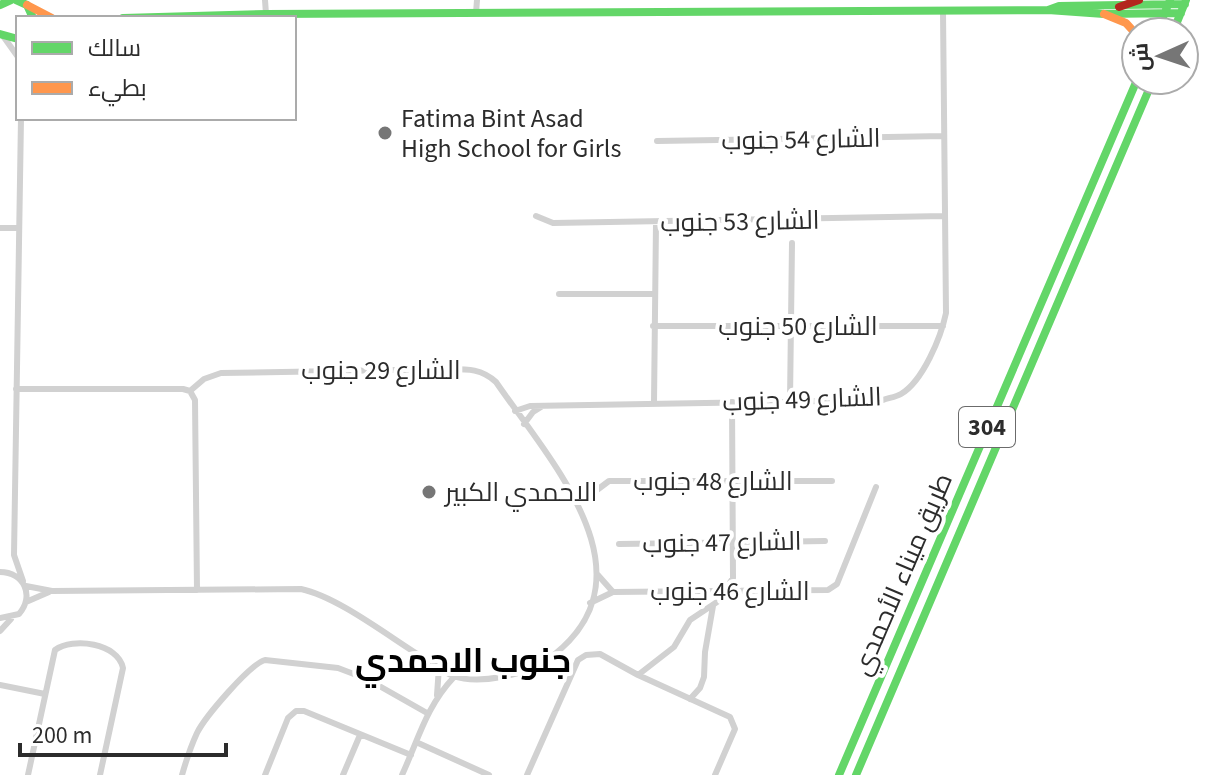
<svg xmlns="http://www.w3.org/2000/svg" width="1216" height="775" font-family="'Source Sans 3',Cairo,sans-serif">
<rect width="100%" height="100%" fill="#fff"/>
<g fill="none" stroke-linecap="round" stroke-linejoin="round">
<path stroke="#d1d1d1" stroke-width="6" d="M265,0L266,14
M476,13L477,0
M3,36L18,57
M21,118L14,555L23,581
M657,141L944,136
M536,216L553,223L945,216
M0,228H18
M559,294H653
M653,326H943
M16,389H183L190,391
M190,391L195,400L197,590
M790,401L792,243
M654,403L656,223
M515,411L530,406L883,400C888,398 896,397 901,394C923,381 941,337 946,313L943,11
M524,424L533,412L541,407
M597,490L609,481H832
M619,544L825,541
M0,572C24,572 35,596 19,614L0,618
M597,574L613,592
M26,586L52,591L301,589C338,597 388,636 422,657C432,663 443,672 453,676C479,685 525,675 547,660C661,579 550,461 496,382C482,369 468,369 450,369L221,373L204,379L190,391
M26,602L49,592
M590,603L613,592L828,590L837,584L876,487
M0,631L11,619
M638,675L674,647L690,620L717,602L733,578L732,402
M0,685L45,694
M437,695L439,667
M690,699L700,688L704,677L705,652L713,606
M416,742L489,775
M28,775L55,650C73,637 118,643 123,668L100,775
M182,775C186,761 191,746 197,733C205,717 249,665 265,660L338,668L367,679L427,713
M265,775L288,718L296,711H304L411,755
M343,775L360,735
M402,775C419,738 426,707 454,677
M527,775L578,660L586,655L600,654L638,675L730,717L735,729L715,775"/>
<path stroke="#63d668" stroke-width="8" d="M16,0L27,5L33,18
M0,5L11,0
M1048,10L1059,6L1185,4
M123,18L266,14L1048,10L1104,14L1181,13
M1157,32L1170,0
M1173,32L1186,0
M0,34L18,39
M839,775L1137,80
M856,775L1153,80"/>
<path stroke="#ff974d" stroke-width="8" d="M27,5L52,18
M1104,14L1126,23L1136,34"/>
<path stroke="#b3261e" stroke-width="8" d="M1119,7L1139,0"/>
</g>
<g fill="#767676" stroke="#fff" stroke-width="3">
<circle cx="385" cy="133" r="8"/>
<circle cx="429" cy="492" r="8"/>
</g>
<g text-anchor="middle" stroke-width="8" stroke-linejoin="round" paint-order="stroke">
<rect fill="#fff" stroke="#6b6b6b" stroke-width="2" x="959" y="407" width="56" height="40" rx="6"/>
<g font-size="24" font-weight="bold" fill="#2c2c2c">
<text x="987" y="435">304</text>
</g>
<g font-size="26" fill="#2c2c2c" stroke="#fff" text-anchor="start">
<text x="401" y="127">Fatima Bint Asad<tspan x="401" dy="30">High School for Girls</tspan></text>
<text x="445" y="501">الاحمدي الكبير</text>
</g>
<g font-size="26" fill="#2c2c2c" stroke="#fff">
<text transform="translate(801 139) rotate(-1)" y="9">الشارع 54 جنوب</text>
<text transform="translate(740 221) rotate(-1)" y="9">الشارع 53 جنوب</text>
<text x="798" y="335">الشارع 50 جنوب</text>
<text x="381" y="379">الشارع 29 جنوب</text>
<text transform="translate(802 399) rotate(-2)" y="9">الشارع 49 جنوب</text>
<text x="713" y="490">الشارع 48 جنوب</text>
<text transform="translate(722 542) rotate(-1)" y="9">الشارع 47 جنوب</text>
<text transform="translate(902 574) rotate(-67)" y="9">طريق ميناء الأحمدي</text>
<text x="730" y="600">الشارع 46 جنوب</text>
</g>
<g font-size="34" font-weight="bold" fill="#000" stroke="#fff">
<text x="463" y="672">جنوب الاحمدي</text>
</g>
</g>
<rect x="16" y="16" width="280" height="104" fill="#ffffff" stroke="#ababab" stroke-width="2"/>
<rect x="32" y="42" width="40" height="12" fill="#63d668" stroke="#ababab" stroke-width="2"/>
<text x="88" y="56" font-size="24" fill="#2c2c2c">سالك</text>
<rect x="32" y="82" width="40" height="12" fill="#ff974d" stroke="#ababab" stroke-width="2"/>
<text x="88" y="96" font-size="24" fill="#2c2c2c">بطيء</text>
<g transform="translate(1160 56) rotate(267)"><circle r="38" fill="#ffffff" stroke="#ababab" stroke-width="2"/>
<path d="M0-6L14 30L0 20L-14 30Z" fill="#767676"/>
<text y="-12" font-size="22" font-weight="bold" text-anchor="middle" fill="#2c2c2c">ش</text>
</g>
<path d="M20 743v12h206v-12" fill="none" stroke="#2c2c2c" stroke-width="4"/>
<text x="32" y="743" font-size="24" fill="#2c2c2c" stroke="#ffffff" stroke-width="6" paint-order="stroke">200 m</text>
</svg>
